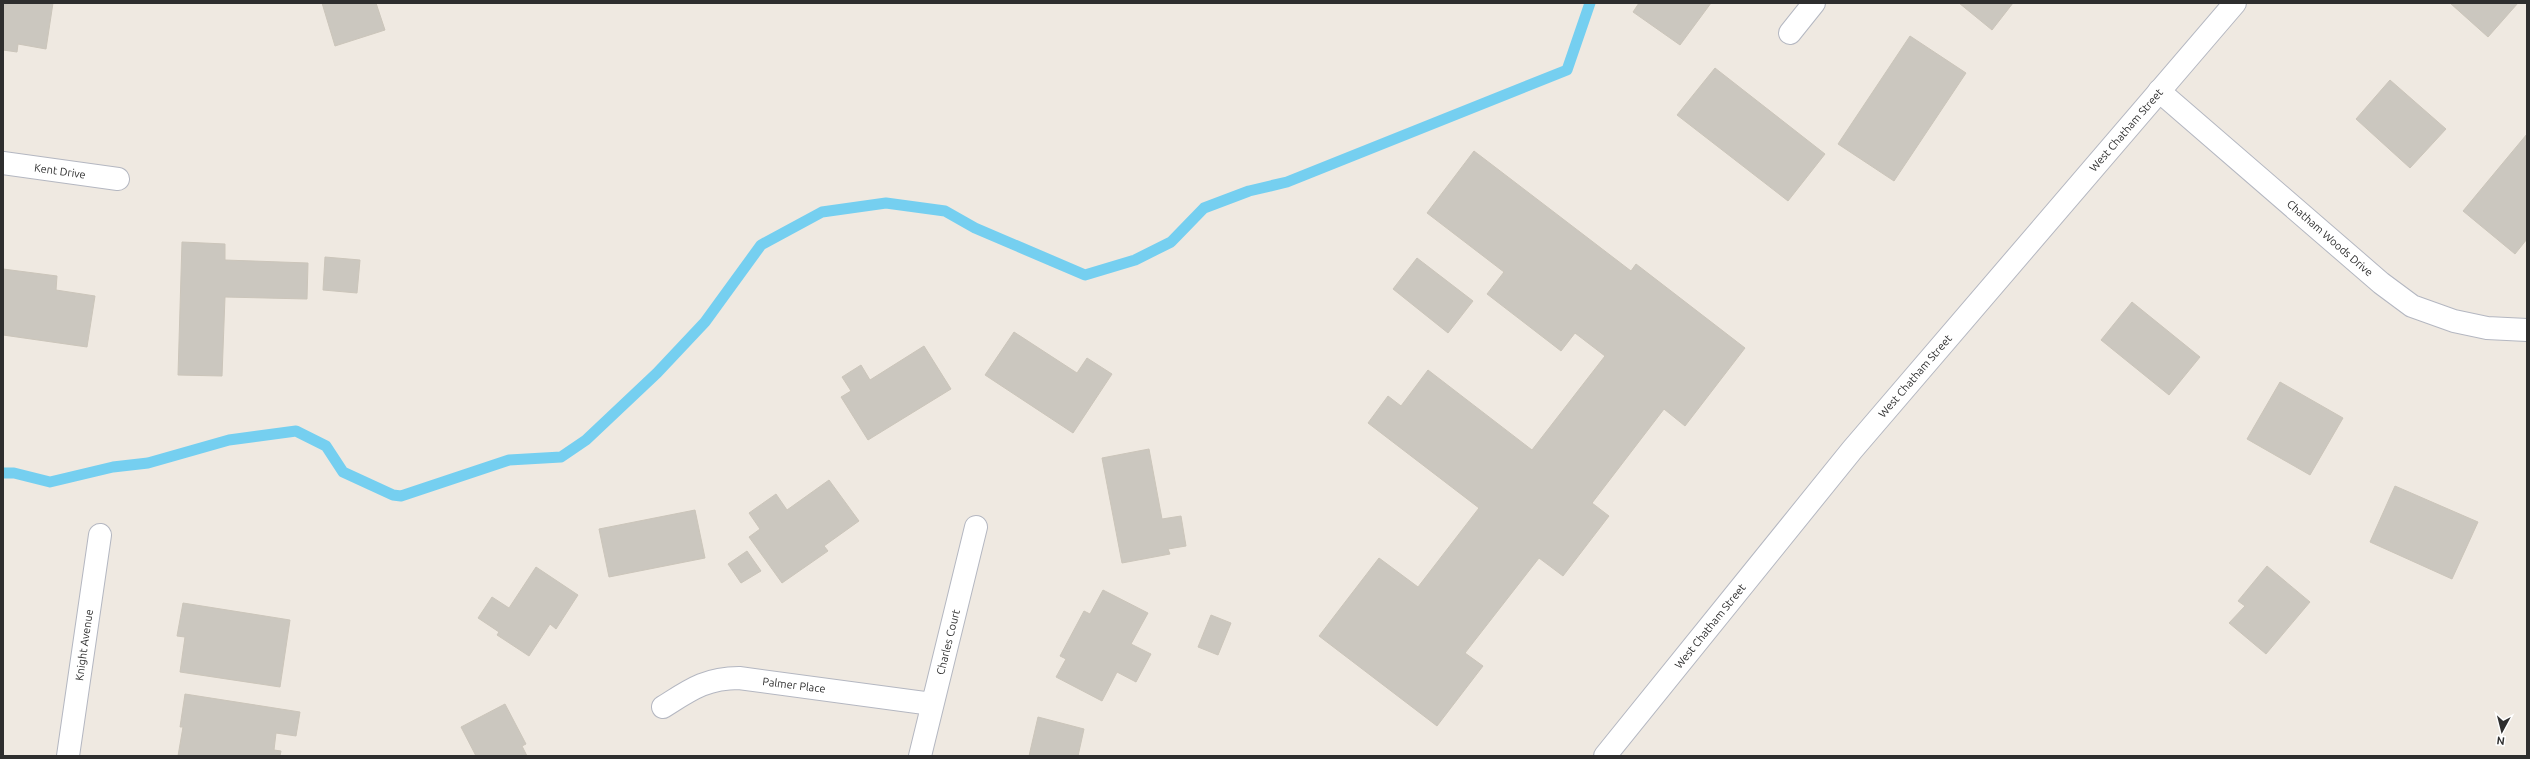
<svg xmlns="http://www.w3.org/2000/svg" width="2530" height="759" font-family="Ubuntu,sans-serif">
<rect width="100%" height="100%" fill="#efe9e1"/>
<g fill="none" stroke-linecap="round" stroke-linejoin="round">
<path stroke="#75cff0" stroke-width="11" d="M3,473H14L50,482L113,467L148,463L229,440L296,431L326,446L343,472L393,495L401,496L509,460L561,457L586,440L657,373L705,322L761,245L822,212L886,203L945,211L975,228L1085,275L1135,260L1171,242L1204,208L1249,191L1287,182L1567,70L1590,3"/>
</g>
<path fill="#cbc7bf" stroke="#cbc5ba" d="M3,3H53L46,49L18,44L17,52L3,50Z
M322,3H376L385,30L335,46Z
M1639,3H1711L1680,45L1633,12Z
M1959,3H2013L1992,30Z
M2450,3H2518L2488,37Z
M1910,36L1966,73L1894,181L1838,144Z
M1715,68L1825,154L1788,201L1677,115Z
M2390,80L2446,129L2410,168L2356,119Z
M2527,134V239L2515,254L2463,211Z
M1474,151L1631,271L1636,264L1745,348L1685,426L1664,409L1592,503L1609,516L1563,576L1539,558L1465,653L1483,666L1437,726L1319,636L1379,558L1418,587L1479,508L1368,423L1388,396L1401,406L1428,370L1532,450L1605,356L1575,333L1561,351L1487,294L1504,272L1427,213Z
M182,242L225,244V260L308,263L307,299L225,297L222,376L178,375Z
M325,257L360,260L357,293L323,290Z
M1417,258L1473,301L1448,333L1393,289Z
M3,269L57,276L56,290L95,296L87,347L3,335Z
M2132,302L2200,357L2169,395L2101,340Z
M1014,332L1077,373L1087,358L1112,374L1073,433L985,375Z
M924,346L951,389L868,440L841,397L851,391L842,377L861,365L870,380Z
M2280,382L2343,418L2310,475L2247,439Z
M1149,449L1162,519L1181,516L1186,546L1168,549L1170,554L1122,563L1102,458Z
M829,480L859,521L824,546L828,551L782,583L749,537L760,529L749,513L776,494L787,510Z
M2395,486L2478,522L2452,579L2370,542Z
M695,510L705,558L609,577L599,529Z
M747,551L761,571L741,583L728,564Z
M2267,566L2310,602L2266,654L2229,623L2245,606L2238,601Z
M536,567L578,595L556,629L550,624L529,656L497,635L499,632L478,618L492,597L509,608Z
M1103,590L1148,613L1131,644L1151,654L1136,682L1117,672L1102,701L1056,677L1066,659L1060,656L1084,611L1090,614Z
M183,603L290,620L280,687L180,672L185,637L177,636Z
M1211,615L1231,623L1218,655L1198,647Z
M185,694L300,712L296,736L276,733L274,750L281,751L280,756H178L183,727H180Z
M505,704L526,744L522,746L527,756H476L461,727Z
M1038,717L1084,729L1078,756H1029Z"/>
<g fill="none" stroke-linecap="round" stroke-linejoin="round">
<defs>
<path id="minor" d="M1790,33L1814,3
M2159,91L2381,283L2412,306L2454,321L2487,328L2527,330
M3,163L118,179
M663,707C690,690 706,678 739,678L932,704
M68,756L100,535
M920,756L976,527"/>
<path id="tertiary" d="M1605,756L1852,450L2235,3"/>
</defs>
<use href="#minor" stroke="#b4b7c1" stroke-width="24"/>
<use href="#tertiary" stroke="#b4b7c1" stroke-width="24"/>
<use href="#minor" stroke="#fff" stroke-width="22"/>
<use href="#tertiary" stroke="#fff" stroke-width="22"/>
</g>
<g text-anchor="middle" stroke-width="3.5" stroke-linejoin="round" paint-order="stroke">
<g font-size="11" fill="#2e2e2e" stroke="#fff">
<text transform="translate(2126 130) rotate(-49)" y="4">West Chatham Street</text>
<text transform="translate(60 171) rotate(8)" y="4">Kent Drive</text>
<text transform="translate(2330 238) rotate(41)" y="4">Chatham Woods Drive</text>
<text transform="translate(1915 376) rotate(-49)" y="4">West Chatham Street</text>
<text transform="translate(1710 626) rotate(-51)" y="4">West Chatham Street</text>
<text transform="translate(948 642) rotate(-76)" y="4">Charles Court</text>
<text transform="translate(84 645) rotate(-82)" y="4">Knight Avenue</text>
<text transform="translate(794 685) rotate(7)" y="4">Palmer Place</text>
</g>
</g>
<rect width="2530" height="759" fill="none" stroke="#2e2e2e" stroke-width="8"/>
<g transform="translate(2502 731) rotate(187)" stroke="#ffffff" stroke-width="3" paint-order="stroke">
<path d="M0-3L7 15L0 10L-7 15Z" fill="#2e2e2e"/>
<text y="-6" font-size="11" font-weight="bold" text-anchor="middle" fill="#2e2e2e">N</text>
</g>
</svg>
